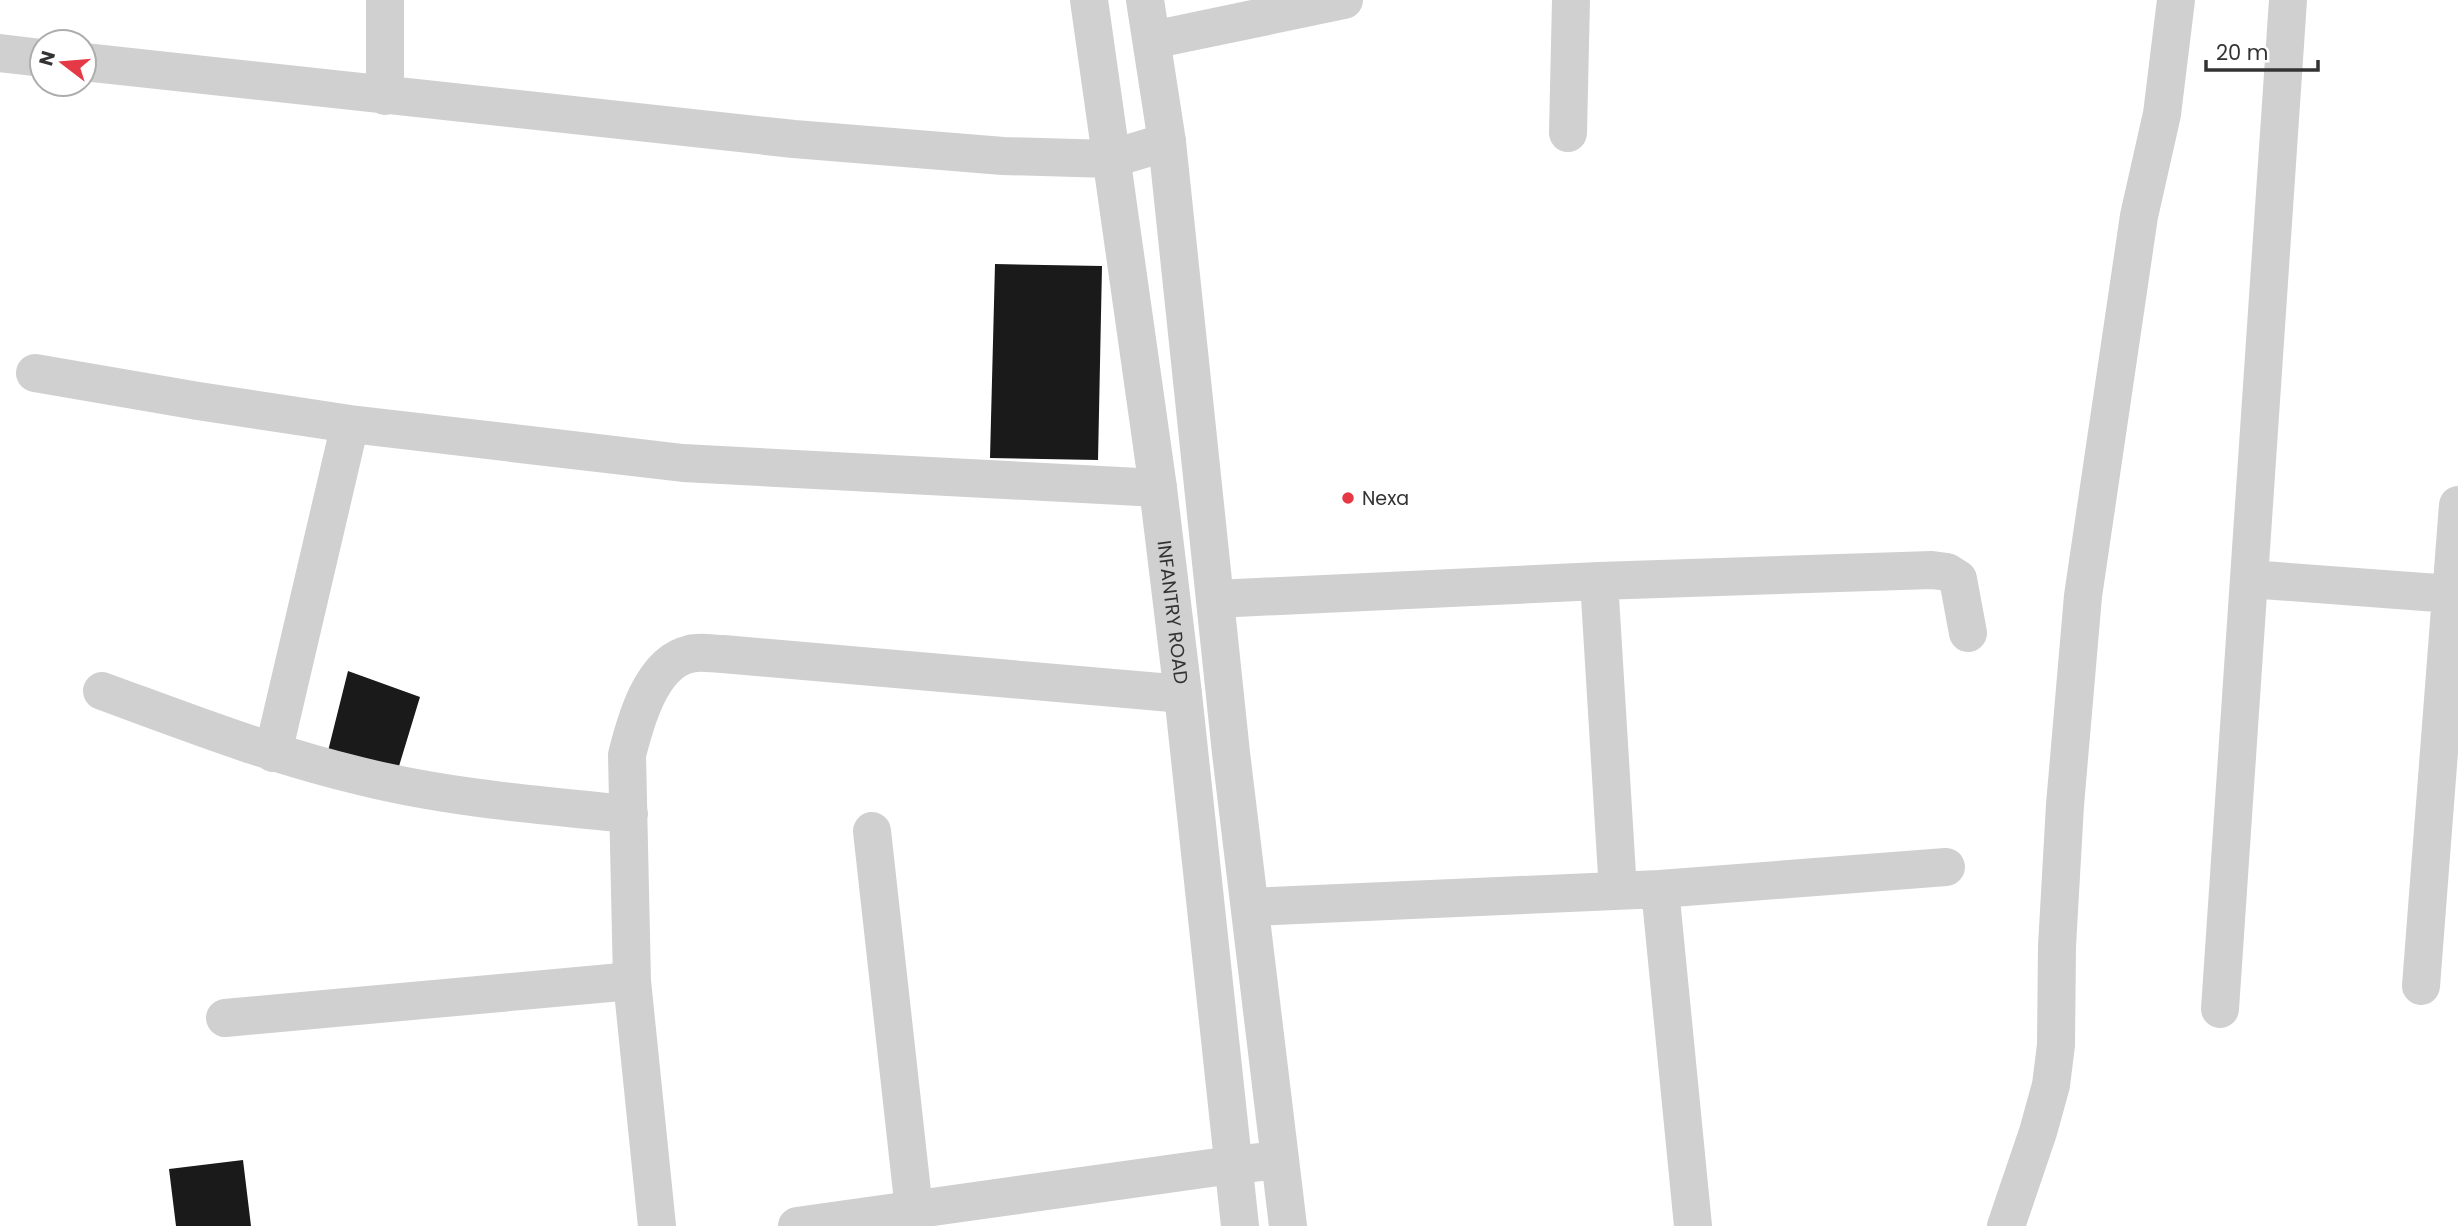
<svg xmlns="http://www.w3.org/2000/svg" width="2458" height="1226" font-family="Poppins,sans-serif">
<rect width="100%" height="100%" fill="#fff"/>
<path fill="#1a1a1a" d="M995,264L1102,266L1098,460L990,458Z
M348,671L420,697L396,776L328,751Z
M243,1160L251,1226H176L169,1169Z"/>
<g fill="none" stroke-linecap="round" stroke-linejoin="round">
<path stroke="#d0d0d0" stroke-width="38" d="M385,0V96
M1152,40L1344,0
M0,53L42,58
M84,62L794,139L1003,156L1110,159L1167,142
M1568,133L1571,0
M35,373L198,401L350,424L683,463L1158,488
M2250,579L2451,594
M1599,581L1932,570L1947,572L1958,579L1968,633
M1215,599L1599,581L1618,891
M102,691C187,722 271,755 360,776C448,798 538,805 629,814
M273,753L350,424
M872,831L914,1210
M1660,889L1946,867
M1250,907L1660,889L1693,1226
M2421,986L2458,505
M2220,1009L2288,0
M225,1018L632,981
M657,1226L632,981L627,755C635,723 651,662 690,654C700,651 713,654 723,654L1183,694
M797,1226L1232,1165L1280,1160
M2006,1226L2038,1132L2051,1085L2056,1045L2057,946L2065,805L2083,596L2139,216L2162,114L2176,0"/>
<g stroke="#d0d0d0" stroke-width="38">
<path id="s1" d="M1089,0L1158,488L1183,694L1240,1226"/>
<path d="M1145,0L1167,142L1231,753L1288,1226"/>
</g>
</g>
<circle fill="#e63946" stroke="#fff" stroke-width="2.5" cx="1348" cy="498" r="7"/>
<g text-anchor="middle" stroke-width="7" stroke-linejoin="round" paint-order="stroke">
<g font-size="19" fill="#333" stroke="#fff" text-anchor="start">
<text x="1362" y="505">Nexa</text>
</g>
<g font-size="19" fill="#333" stroke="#fff">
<text dy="7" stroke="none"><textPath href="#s1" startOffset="618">INFANTRY ROAD</textPath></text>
</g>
</g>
<g transform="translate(63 63) rotate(286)"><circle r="33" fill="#ffffff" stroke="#adadad" stroke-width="2"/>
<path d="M0-5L12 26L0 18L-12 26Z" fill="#e63946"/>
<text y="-10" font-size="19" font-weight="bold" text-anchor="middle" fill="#333333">N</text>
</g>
<path d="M2206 60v10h112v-10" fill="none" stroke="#333333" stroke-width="3.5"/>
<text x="2216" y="60" font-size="21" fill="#333333" stroke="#ffffff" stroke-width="5" paint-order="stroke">20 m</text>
</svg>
